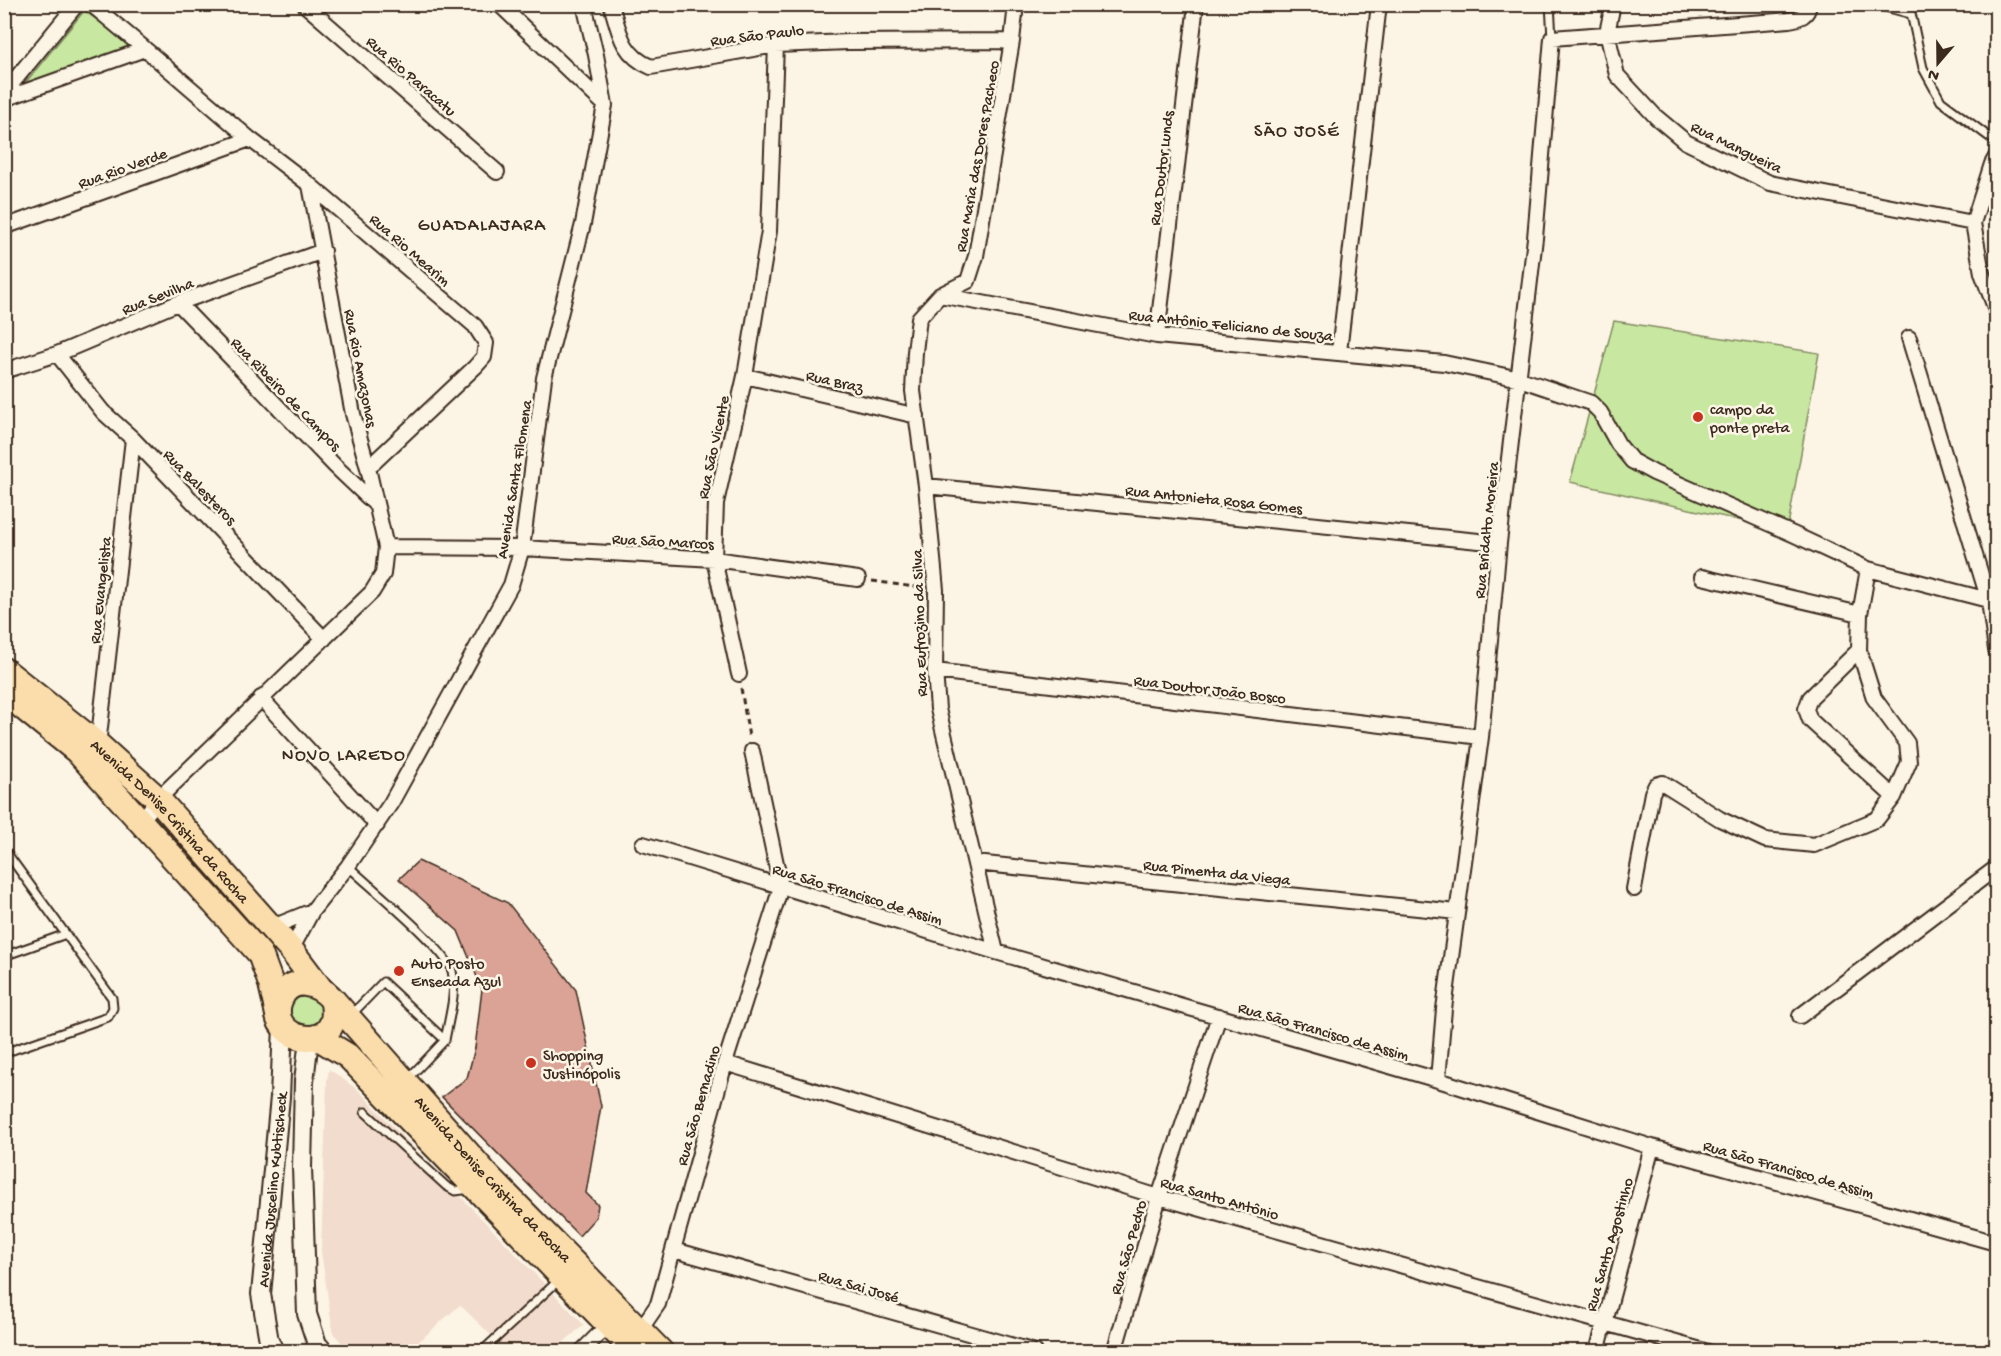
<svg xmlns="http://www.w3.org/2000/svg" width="2001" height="1356" font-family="'Gochi Hand',sans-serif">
<rect width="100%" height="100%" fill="#fcf5e5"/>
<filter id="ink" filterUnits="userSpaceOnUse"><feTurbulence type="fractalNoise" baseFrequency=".0167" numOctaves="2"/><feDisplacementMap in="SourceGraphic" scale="12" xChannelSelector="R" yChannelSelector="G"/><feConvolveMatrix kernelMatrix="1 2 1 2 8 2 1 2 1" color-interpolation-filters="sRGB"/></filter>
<g filter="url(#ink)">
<path fill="#f2dccd" d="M329,1069L358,1090L584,1325L553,1351H510L500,1344L460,1305L408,1351H349L333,1333L321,1251L327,1080Z"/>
<path fill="#c8e8a1" stroke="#828960" stroke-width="1.5" d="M84,11L136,46L21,88Z
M1614,321L1819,353L1787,531L1570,482Z
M300,993L321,1002L323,1014L317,1025L295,1027L286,1005Z"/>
<path fill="#dba395" stroke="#3b2a1e" stroke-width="1.5" d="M418,861L508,903L576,990L601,1106L586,1193L598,1205L596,1217L579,1236L442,1097L467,1078L475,1048L482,989L458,931L399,879Z"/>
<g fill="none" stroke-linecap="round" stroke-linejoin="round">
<defs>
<path id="service" d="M1550,4L1552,38
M1874,4L1911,14
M1909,4L1923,68L1941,101L1996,142
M4,849L112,998L113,1008L108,1017L4,1053
M348,866C369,886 446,949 452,971C457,992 449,1018 445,1040
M4,956L66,934
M352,1014L383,982L445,1040L407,1080
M365,1112L446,1186L455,1191L471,1189
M481,1352L559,1280"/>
<path id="minor" d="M91,4L145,49
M304,4L497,172
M499,4L605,105
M611,4C619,32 622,55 651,67L776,45L848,42L1012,41
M1613,4L1607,33L1617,75L1656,117L1686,142L1770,183L1973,223
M4,93L77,4
M4,99L145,49L250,139L310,185L475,326L486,343L484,357L475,367L368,468
M1996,157L1992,164L1973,223L1982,273L1996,310
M4,227L250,139
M940,295L1157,336L1444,363L1520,379L1591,403L1600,412L1618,444L1632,461L1654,473L1795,535L1868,569
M178,303L335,466L375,504
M1157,336L1196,4
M1909,338L1989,601L1996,650
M1339,352L1379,4
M57,354L103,412L133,439L324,639
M4,371L57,354L178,303L323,251
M745,376L917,416
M926,486L1499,543
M386,547L522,548L714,559L858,579
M1702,577L1860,614
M1859,650L1810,698L1806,709L1810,720L1894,797
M935,671L1481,737
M739,674L714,559L716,503L745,376L769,231L776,45
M261,698L377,825
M98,745L133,439
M142,820L158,799L372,592L383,574L386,547L368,468L353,414L310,185
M643,844L996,952L1438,1080L1652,1147L1996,1243
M975,863L1457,912
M1634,889L1652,793L1656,785L1663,783L1720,819L1765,840L1814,845L1877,819L1894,797L1909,762L1907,743L1874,698L1859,650L1860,614L1868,569L1996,602
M270,928L312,911
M291,950L312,911L348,866L391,803L511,585L522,548L544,378L583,224L605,105L596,55L584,4
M996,952L938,709L935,671L936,590L926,486L913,391L915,352L919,318L940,295L968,281L976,256L1012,41L1016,4
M1800,1016L1996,868
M725,1063L1159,1197L1708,1352
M1438,1080L1444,1009L1481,737L1499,543L1535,238L1552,38L1789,20C1800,18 1808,16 1809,4
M674,1250L1035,1352
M640,1330L658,1304L725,1063L781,887L752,751
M581,1352L609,1324
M1114,1352L1159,1197L1219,1016
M1597,1352L1652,1147"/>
<g id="tertiary">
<path d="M309,1039L304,1081L302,1167L307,1314L317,1344L324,1352"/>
<path id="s1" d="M275,1352L269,1341L261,1294L280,1097L283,1026"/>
</g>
<g id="trunk">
<path id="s2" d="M4,670L98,745L158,799L291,950L319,987"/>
<path d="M4,692L77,751L260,954L271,984L278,1014"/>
<path id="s3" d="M332,999C347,1058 263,1043 280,1000C290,974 318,983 332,999L486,1174L661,1352"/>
<path d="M317,1037L348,1056L635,1352"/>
</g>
</defs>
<use href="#service" stroke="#3b2a1e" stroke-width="11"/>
<use href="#minor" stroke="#3b2a1e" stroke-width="18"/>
<use href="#tertiary" stroke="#3b2a1e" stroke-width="22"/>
<use href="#trunk" stroke="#3b2a1e" stroke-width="28"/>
<path stroke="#3b2a1e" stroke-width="3" stroke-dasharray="6 4.5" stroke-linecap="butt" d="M872,581L922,588
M741,688L749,737"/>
<use href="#service" stroke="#fcf5e5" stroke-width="7"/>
<use href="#minor" stroke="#fcf5e5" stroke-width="14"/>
<use href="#tertiary" stroke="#fcf5e5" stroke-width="18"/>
<use href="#trunk" stroke="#fbddab" stroke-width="24"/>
</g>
</g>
<g fill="#c8321e" stroke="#fcf5e5" stroke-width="2">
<circle cx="1698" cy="417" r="6"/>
<circle cx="399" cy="971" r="6"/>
<circle cx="531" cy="1063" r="6"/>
</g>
<g text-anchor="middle" stroke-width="5" stroke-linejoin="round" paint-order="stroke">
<g font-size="16" fill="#3b2a1e" stroke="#fcf5e5">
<text transform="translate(757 34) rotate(-7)" y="6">Rua São Paulo</text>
<text transform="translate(412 75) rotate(41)" y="6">Rua Rio Paracatu</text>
<text transform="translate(1737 146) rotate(26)" y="6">Rua Mangueira</text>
<text transform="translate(976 156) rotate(-80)" y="6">Rua Maria das Dores Pacheco</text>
<text transform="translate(122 167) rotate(-20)" y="6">Rua Rio Verde</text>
<text transform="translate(1160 168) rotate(-83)" y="6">Rua Doutor Lunds</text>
<text transform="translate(411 249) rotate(41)" y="6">Rua Rio Mearim</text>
<text transform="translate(157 295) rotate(-22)" y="6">Rua Sevilha</text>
<text transform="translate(1231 324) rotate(6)" y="6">Rua Antônio Feliciano de Souza</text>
<text transform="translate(362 368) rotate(79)" y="6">Rua Rio Amazonas</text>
<text transform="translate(835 380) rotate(13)" y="6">Rua Braz</text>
<text transform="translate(287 393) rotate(46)" y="6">Rua Ribeiro de Campos</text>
<text transform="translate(712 447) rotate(-78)" y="6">Rua São Vicente</text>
<text transform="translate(513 479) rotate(-81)" y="6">Avenida Santa Filomena</text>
<text transform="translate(201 486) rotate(46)" y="6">Rua Balesteros</text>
<text transform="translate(1214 498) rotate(6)" y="6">Rua Antonieta Rosa Gomes</text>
<text transform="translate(1485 530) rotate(-84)" y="6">Rua Bridalto Moreira</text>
<text transform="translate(663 540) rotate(3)" y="6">Rua São Marcos</text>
<text transform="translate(99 590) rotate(-84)" y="6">Rua Evangelista</text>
<text transform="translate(918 623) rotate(-92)" y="6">Rua Eufrozino da Silva</text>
<text transform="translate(1210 688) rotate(7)" y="6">Rua Doutor João Bosco</text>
<text dy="6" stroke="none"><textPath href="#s2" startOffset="225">Avenida Denise Cristina da Rocha</textPath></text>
<text transform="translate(1217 871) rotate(6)" y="6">Rua Pimenta da Viega</text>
<text transform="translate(858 893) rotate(17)" y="6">Rua São Francisco de Assim</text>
<text transform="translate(1324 1030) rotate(16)" y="6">Rua São Francisco de Assim</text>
<text transform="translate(697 1105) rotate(-74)" y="6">Rua São Bernadino</text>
<text transform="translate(1789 1168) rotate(16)" y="6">Rua São Francisco de Assim</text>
<text dy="6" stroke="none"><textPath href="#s3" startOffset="416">Avenida Denise Cristina da Rocha</textPath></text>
<text dy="6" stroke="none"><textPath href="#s1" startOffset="165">Avenida Juscelino Kubtischeck</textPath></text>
<text transform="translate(1220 1197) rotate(16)" y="6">Rua Santo Antônio</text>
<text transform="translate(1608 1244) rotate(-74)" y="6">Rua Santo Agostinho</text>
<text transform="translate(1127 1247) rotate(-74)" y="6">Rua São Pedro</text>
<text transform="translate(859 1285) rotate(16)" y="6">Rua Sai José</text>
</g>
<g font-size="16" fill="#3b2a1e" stroke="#fcf5e5" text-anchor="start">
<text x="1710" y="414">campo da<tspan x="1710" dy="18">ponte preta</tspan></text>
<text x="411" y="968">Auto Posto<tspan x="411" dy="18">Enseada Azul</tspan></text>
<text x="543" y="1060">Shopping<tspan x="543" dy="18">Justinópolis</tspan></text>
</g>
<g font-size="18" letter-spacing="1.5" fill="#3b2a1e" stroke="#fcf5e5">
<text x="1297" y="136">SÃO JOSÉ</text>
<text x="482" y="230">GUADALAJARA</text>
<text x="344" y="760">NOVO LAREDO</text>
</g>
</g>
<rect width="2001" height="1356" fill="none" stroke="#fcf5e5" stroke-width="24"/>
<rect x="12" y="12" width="1977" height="1332" fill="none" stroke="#3b2a1e" stroke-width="2" filter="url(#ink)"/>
<g transform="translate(1938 63) rotate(200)" stroke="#fcf5e5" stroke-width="4.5" paint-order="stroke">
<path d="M0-4.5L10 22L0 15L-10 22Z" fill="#3b2a1e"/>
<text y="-9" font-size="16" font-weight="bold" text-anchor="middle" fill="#3b2a1e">N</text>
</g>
</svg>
